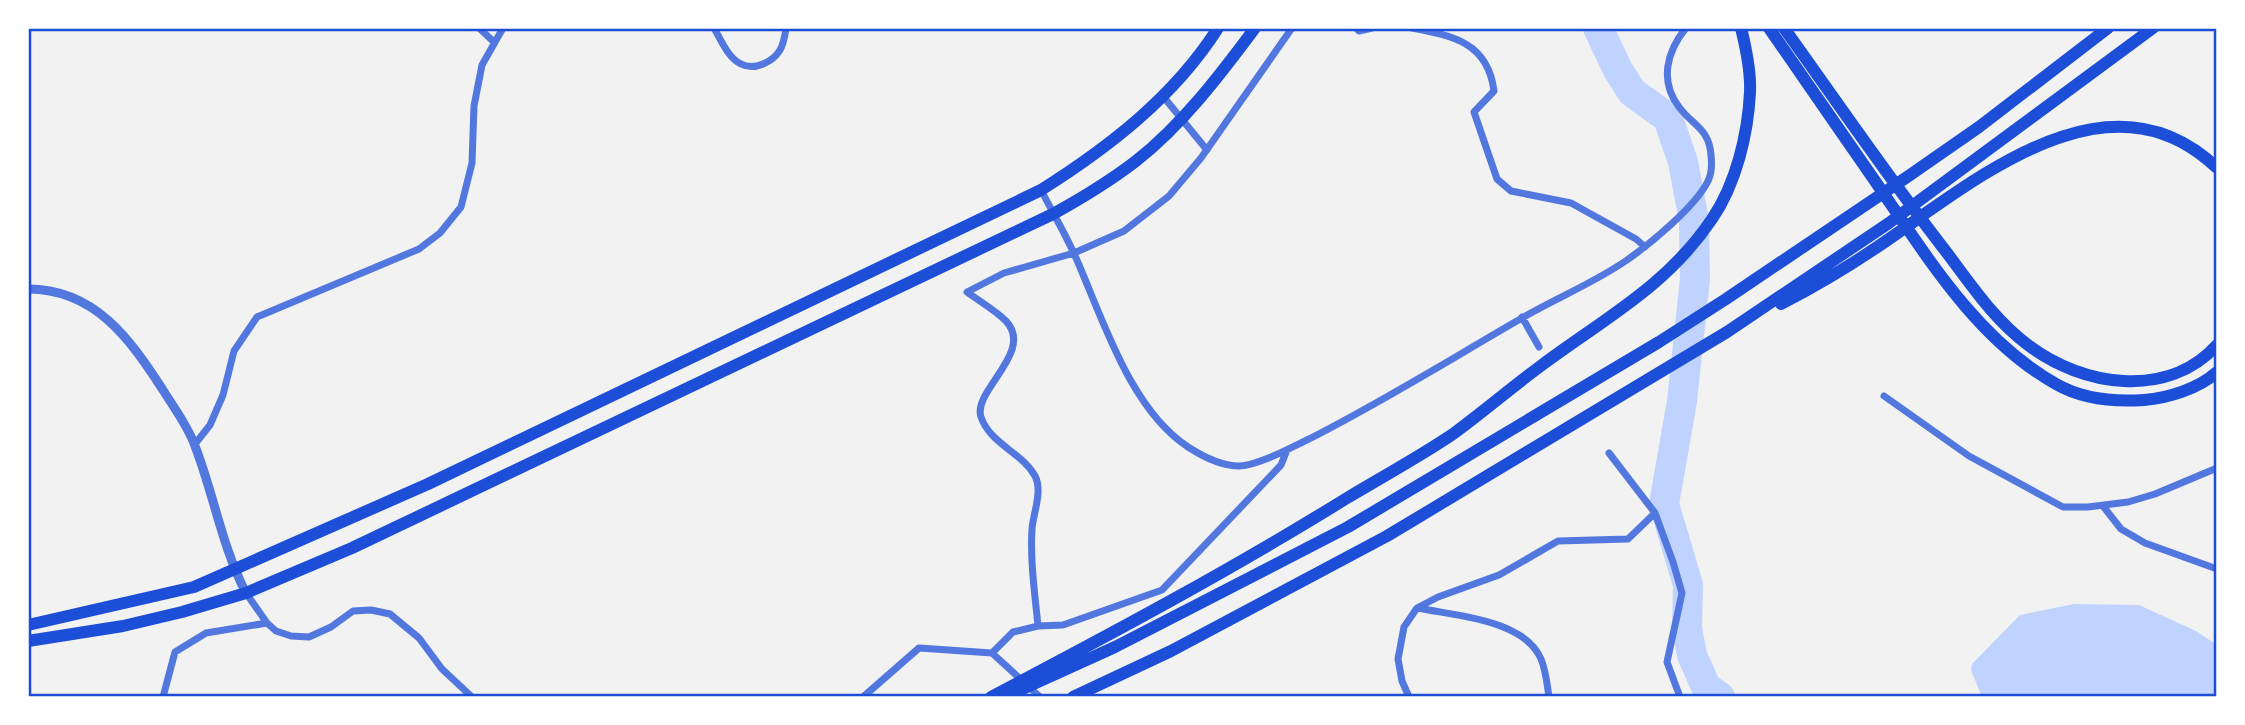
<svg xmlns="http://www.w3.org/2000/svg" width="2245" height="725" font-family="Arial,sans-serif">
<rect width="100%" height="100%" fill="#f2f2f2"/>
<path fill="#bfd3fe" d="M2074,604L2139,605L2196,631L2217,645V697H1982L1971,670L1972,664L2020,615Z"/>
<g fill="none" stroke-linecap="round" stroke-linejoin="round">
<path stroke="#bfd3fe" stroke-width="30" d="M1598,28L1618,70L1632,92L1668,118L1683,162L1694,220L1695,279L1682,401L1664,504L1688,585L1687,628L1692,655L1706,687L1720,697"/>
<path stroke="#5277de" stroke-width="7" d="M479,28L494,42
M714,28C721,40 728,58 741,64C754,71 773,62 780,50C784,43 785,35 786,28
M1356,28L1359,31L1372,28
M1412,28C1454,36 1488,43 1494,91L1474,112L1497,179L1511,191L1571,203L1636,239L1645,247
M1162,95L1207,150
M1041,190C1053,213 1066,235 1076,258C1103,319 1130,409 1188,447C1202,456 1222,466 1239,466C1257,466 1292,447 1309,439C1382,402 1451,359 1522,318C1556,298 1594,283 1627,260C1650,244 1696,206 1708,181C1712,173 1712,164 1711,155C1709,128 1693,126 1679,107C1659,81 1667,51 1686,28
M1522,317L1539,347
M1884,396L1969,456L2063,507H2088L2128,502L2155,494L2217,468
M195,444L210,425L223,395L234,351L257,317L419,249L440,233L461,207L472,163L474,106L482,65L503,28
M1609,453L1655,513L1673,562L1682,593L1667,662L1680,697
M2103,506L2121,529L2145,543L2217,569
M246,593L267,623L276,631L291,636L309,637L331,627L353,611L371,610L390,614L419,638L442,669L472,697
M1418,608C1455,616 1524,619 1541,659C1546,671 1547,684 1549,697
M1038,626L1063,625L1162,590L1281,465L1287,450
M992,653L1013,632L1038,626C1035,595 1030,561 1032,529C1033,514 1043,491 1035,476C1023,453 990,444 981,417C972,391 1035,352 1006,321C995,310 979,301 967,292L1004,273L1074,253L1124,231L1169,196L1201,158L1292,28
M163,697L175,652L206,633L267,623
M863,697L919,648L992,653L1040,697
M1409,697L1402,681L1398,659L1404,627L1417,608L1438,597L1499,575L1558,541L1628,539L1655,513"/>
<path stroke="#5277de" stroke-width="9" d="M28,289C95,289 130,339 163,390C174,408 188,426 195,446C214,495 222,547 246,593"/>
<path stroke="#1d4ed8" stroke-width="12" d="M28,625L194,587L428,484L1041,190C1109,147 1174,97 1218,28
M28,641L123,626L182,612L246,593L352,548L1053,214C1082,198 1110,181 1136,161C1182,125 1220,75 1255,28"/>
<path stroke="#1d4ed8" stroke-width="12" d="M1769,28C1804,79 1840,130 1875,181C1926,255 1976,339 2056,384C2082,399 2114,402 2144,400C2168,398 2198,389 2217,372
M1784,28C1837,102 1888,177 1944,249C1970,283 1993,319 2028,345C2082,386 2167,400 2217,345
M1781,304C1822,283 1861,259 1899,232C1989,169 2115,70 2217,168
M991,697C1111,634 1231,570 1347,498C1382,477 1419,457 1453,434C1483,412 1512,387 1542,365C1605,318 1667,286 1712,219C1736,184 1748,134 1750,92C1751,70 1746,48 1741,28
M1005,697L1115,647L1348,527L1659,342L1726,299L1910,175L1979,127L2108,28
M1073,697L1171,651L1387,536L1727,332L1889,223L2153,28"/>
</g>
<rect width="2245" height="725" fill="none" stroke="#ffffff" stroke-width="60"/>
<rect x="30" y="30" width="2185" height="665" fill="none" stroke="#1d4ed8" stroke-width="2.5"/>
</svg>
